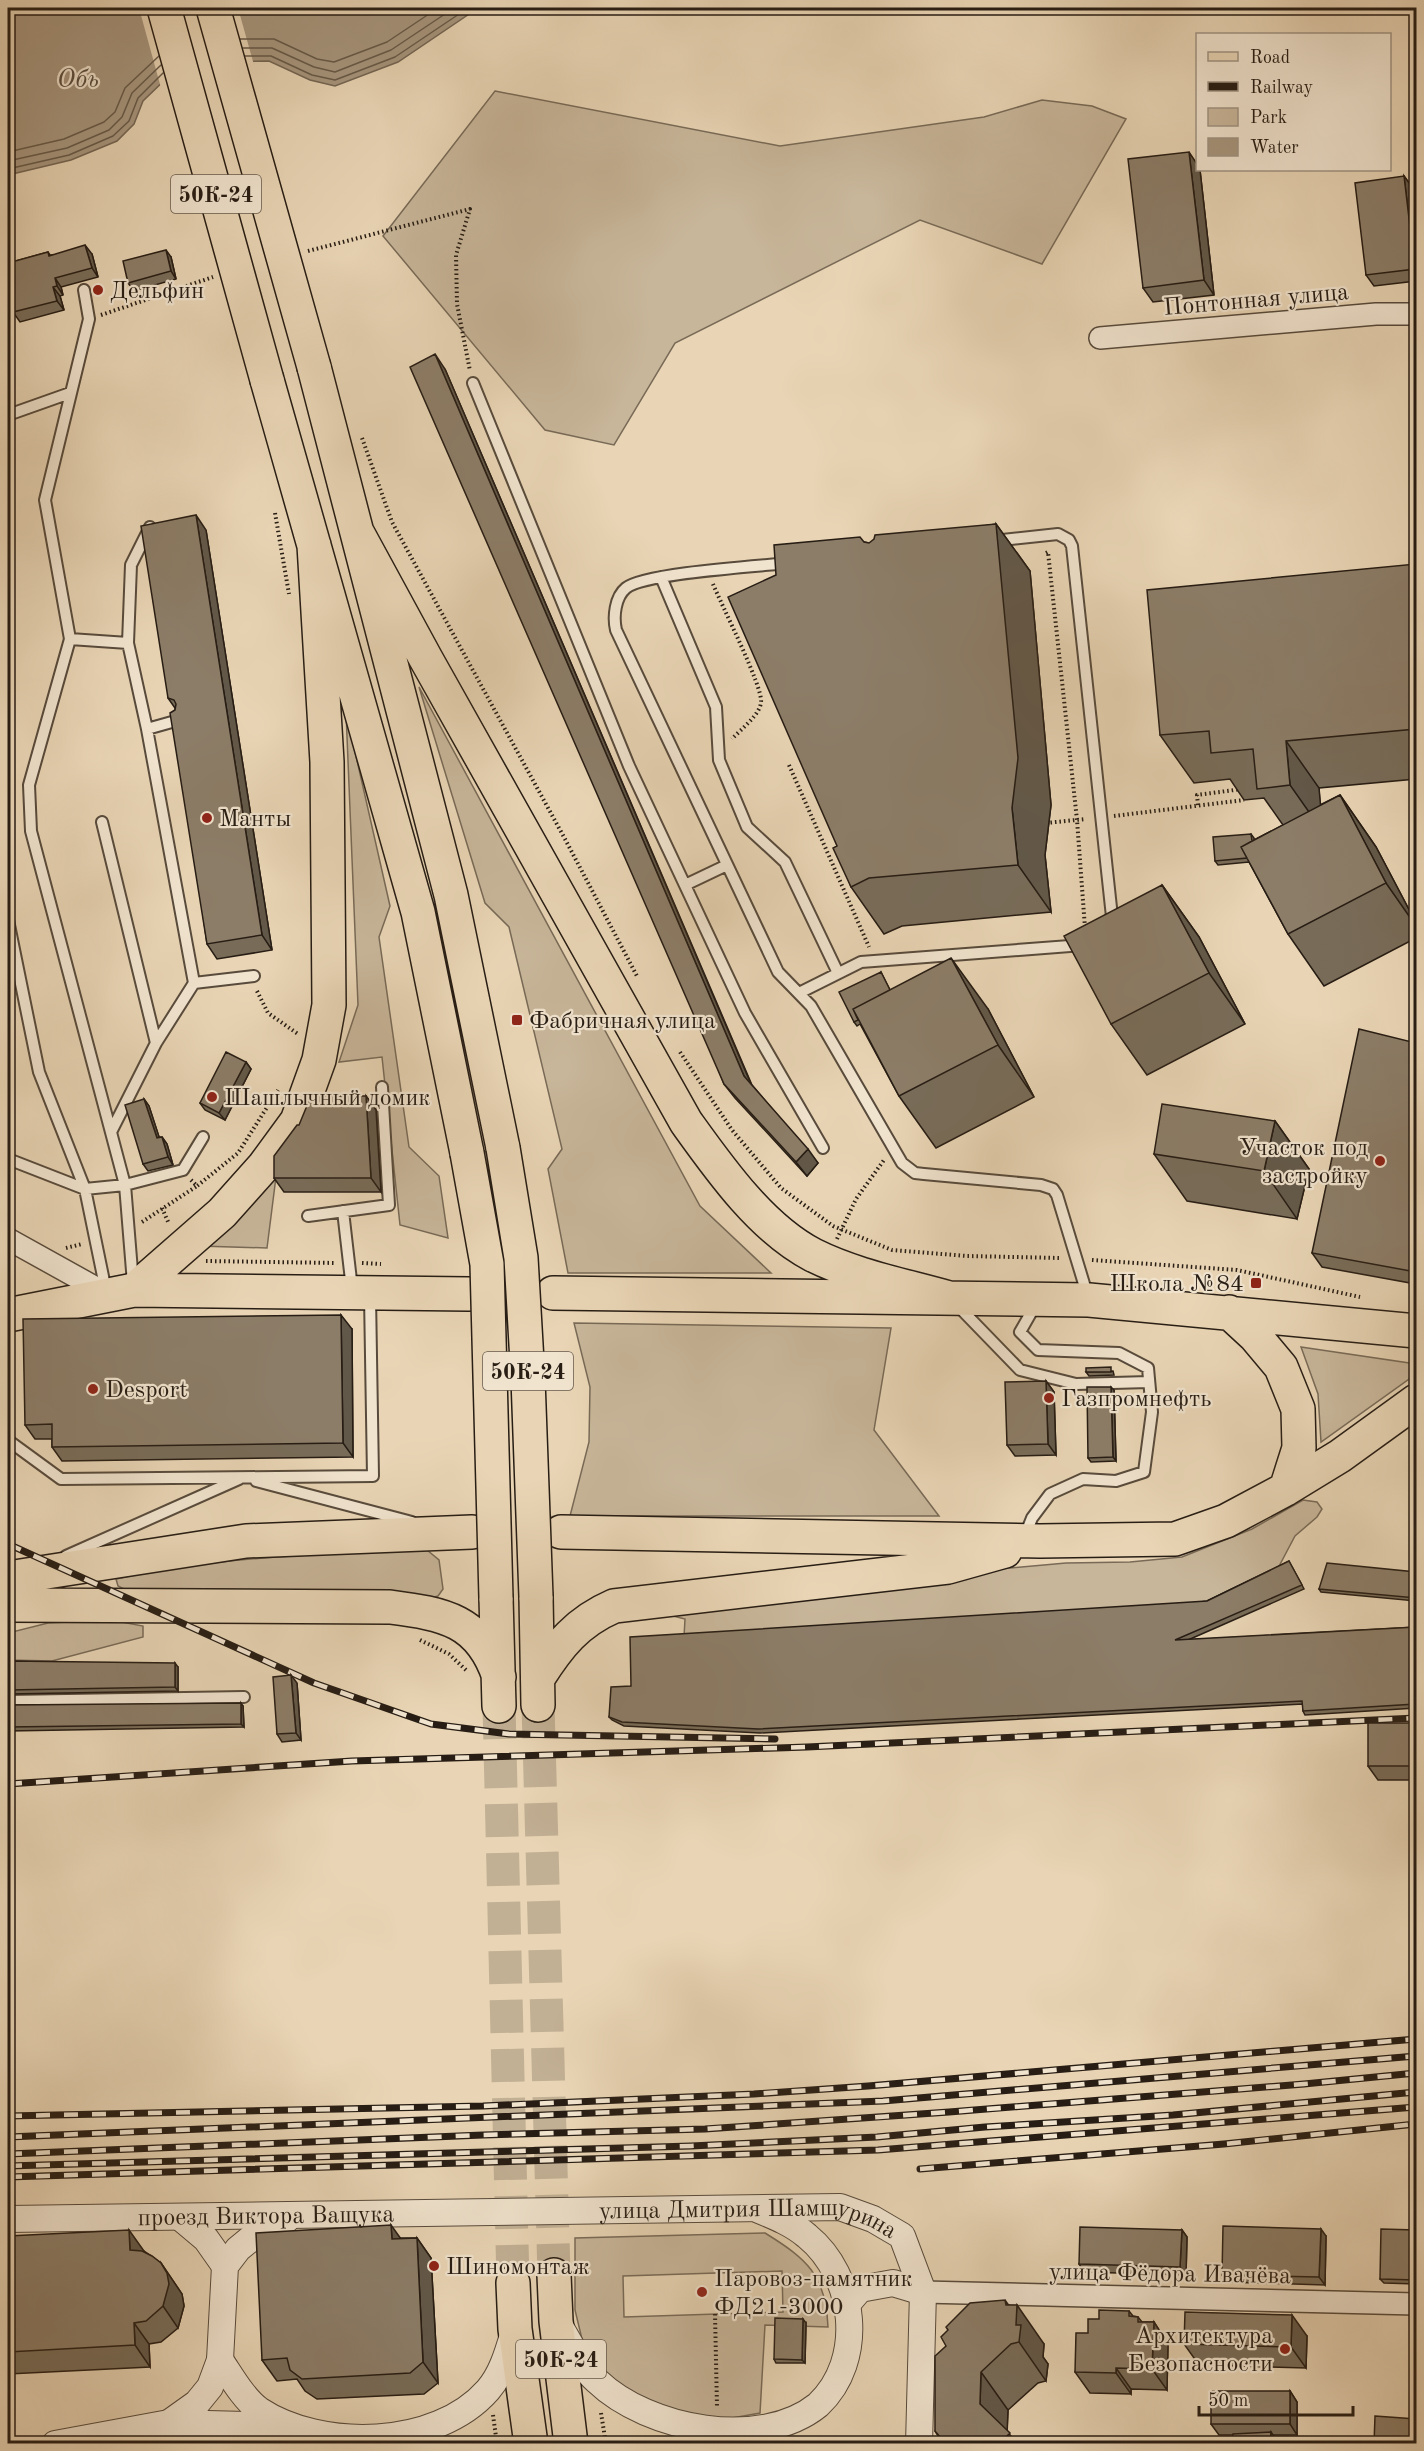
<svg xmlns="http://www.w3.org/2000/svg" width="1424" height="2451" font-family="'Old Standard TT',serif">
<rect width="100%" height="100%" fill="#e9d5b5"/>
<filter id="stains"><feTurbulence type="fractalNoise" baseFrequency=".00333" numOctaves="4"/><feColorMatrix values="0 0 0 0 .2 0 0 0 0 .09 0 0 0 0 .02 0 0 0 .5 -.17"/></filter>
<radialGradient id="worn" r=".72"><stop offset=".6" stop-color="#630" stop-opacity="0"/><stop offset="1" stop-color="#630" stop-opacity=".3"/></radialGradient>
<path fill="#c8b69a" stroke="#786a57" stroke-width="1.5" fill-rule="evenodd" d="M495,91L780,146L984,117L1042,100L1092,106L1126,119L1042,264L920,220L675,343L614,445L545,430L383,236Z
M419,687L700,1206L771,1273H568L548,1169L562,1149L509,927L485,903Z
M346,712L390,906L379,937L409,1147L439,1176L448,1238L400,1225L382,1057L339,1062L358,1005Z
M277,1169L267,1248L200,1246Z
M574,1323L891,1328L874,1430L939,1516H570L589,1442L590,1387Z
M1301,1347L1416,1364V1374L1321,1442L1318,1394Z
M1303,1500L1317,1502L1322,1509L1317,1517L1295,1536L1276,1572L1209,1605L684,1637L685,1619L673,1616L677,1607L1000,1569L1066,1563L1130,1562L1182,1557L1252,1529Z
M427,1550L439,1560L443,1589L438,1596L431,1598L223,1589H124L118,1586L116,1579C219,1556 323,1554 427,1550Z
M111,1620L143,1626V1637L52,1661L8,1660V1633L48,1623Z
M765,2233C807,2259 826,2275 828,2327L765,2325L760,2413L721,2420L677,2412L640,2397L609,2381L586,2356L575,2310V2238ZM782,2271L783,2312L624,2317L623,2276Z"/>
<path fill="#a7967e" stroke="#746654" stroke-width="1.5" d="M8,8H478L398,62L335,86L310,80L269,61L223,62L170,75L143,101L134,124L117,141L71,160L8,175Z"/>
<path fill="#e9d5b5" d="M139,8H238L254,65H223L171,78L161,88Z"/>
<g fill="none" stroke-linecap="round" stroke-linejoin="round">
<path stroke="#675a49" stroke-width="1.5" d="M240,39H274L317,59L334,62L387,42L438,8
M243,48H272L314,67L335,72L391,50L454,8
M245,56H271L312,75L335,80L395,57L468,8
M8,152L64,139L104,122L115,112L125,88L159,56
M8,161L67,148L109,130L122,117L132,93L161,65
M8,169L69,155L113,136L129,121L138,98L163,73"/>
<path stroke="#c2b095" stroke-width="33" stroke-dasharray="33 16" stroke-linecap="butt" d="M472,1532H561
M538,1705L554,2275
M499,1706L513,2283"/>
<defs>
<path id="service" d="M84,290L89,319L45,500L70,639L29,785L31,831L125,1185L133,1283
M473,383L629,766L745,1013L823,1148
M8,415L70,393
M993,541L1058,534L1069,540L1072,546L1113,926
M789,563C760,566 644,573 626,588C615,597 613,617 616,630L778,972L811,1006L902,1163L915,1173L924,1174L1041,1185L1053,1189L1057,1195L1088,1297
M661,577L716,707L719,760L747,827L785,862L838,973
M70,639L128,643L131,565L150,527
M128,643L147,729L194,983L254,976
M147,729L179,720
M102,822L156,1043
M685,885L727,865
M8,920L39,1072L85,1189L8,1159
M799,993L861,962L1083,945
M111,1132L156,1043L194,983
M343,1211L352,1289
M308,1216L389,1205L382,1087
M106,1291L85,1189L125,1185L183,1170L203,1137
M957,1305L1020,1370L1076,1384L1149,1382
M9,1441L61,1479L373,1476L370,1296
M256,1481L412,1522
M1024,1538L1032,1518L1050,1494L1083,1479L1116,1481L1144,1472L1152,1412L1148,1368L1119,1353L1038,1350L1020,1332L1036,1304
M66,1556L239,1479
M8,1701L244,1697"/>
<path id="minor" d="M1100,338L1376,314H1416
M8,1239L107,1294
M923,2292L1416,2304"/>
<g id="tertiary">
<path d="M181,2218L206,2239L225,2266"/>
<path id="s1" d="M8,2219L840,2207L873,2219L902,2236L923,2292L919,2444"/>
<path d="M848,2303L860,2289L893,2283L923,2292"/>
<path d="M559,2325C570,2343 581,2367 597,2381C648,2430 761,2451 818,2405C866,2360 856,2276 807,2236C793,2224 776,2217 759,2210"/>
<path d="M220,2360C231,2376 243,2398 259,2410C321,2451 436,2449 488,2390C502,2374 508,2352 514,2332"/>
<path d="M169,2423L197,2403L210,2387L220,2360L225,2266L238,2249L255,2235L286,2220"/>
<path d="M55,2444L169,2423L285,2426"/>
</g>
<path id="primary" d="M314,367L451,895L503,1148
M267,380L418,912L467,1153
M358,534L426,659L686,1122C719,1168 761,1228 813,1255C855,1276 903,1285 949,1298
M134,1290L222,1213L264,1166L297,1121L319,1060L329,1005L327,762L314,545
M553,1293L1089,1300L1416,1331
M1229,1312L1255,1336L1281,1367L1298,1409L1299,1448L1286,1489
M8,1315L134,1290L469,1294
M561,1532L1040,1541L1175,1539L1226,1521L1286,1489L1340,1456L1416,1401
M8,1578L246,1541L472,1532
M536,1597L538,1705
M496,1598L499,1706
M8,1605L390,1607C444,1614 480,1620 499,1677
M538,1678C559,1645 577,1622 614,1606L948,1567L1005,1551
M554,2275L556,2321L571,2444
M513,2283L515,2329L531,2444"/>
</defs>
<use href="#service" stroke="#584b3c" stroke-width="14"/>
<use href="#minor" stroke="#584b3c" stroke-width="24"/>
<use href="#tertiary" stroke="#584b3c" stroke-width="28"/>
<use href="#primary" stroke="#271d14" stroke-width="36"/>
<path stroke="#271d14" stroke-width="4" stroke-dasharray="1.5 3" stroke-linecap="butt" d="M308,251L470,209L456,255L457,304L470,371
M101,315L213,277
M362,438L392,522L565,839L638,978
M275,513L289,594
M1046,553L1048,552L1077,820L1085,928
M713,584C721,604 763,687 761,702C760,715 741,729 732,739
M789,765L869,947
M1198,805L1197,795L1242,789
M1114,816L1244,800
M1046,823L1086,819
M257,991L268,1013L298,1034
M680,1052L732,1130L781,1188L833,1226L892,1250L967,1256L1060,1258
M191,1180L197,1186L238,1153L278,1090
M162,1208L169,1224
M142,1222L197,1186
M837,1239L856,1199L884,1160
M66,1248L82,1244
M1092,1260L1237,1270L1360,1297
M206,1261L336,1263
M362,1263L381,1264
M420,1640L449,1654L466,1670
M715,2314L717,2407
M601,2413L606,2444
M493,2415L497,2444"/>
<use href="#service" stroke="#f1e4cf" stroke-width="10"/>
<use href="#minor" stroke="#f1e4cf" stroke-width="21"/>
<use href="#tertiary" stroke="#f1e4cf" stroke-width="26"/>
<use href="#primary" stroke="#e9d5b5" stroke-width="33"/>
<defs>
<path id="rail" d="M8,1544L314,1683L431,1724L509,1734L775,1739
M8,1784L352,1761L807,1747L1416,1718
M8,2116L483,2106L754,2094L868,2086L1416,2039
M8,2137L883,2101L1416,2056
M8,2154L483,2135L705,2129L949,2112L1304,2084L1416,2073
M8,2166L691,2146L877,2137L985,2127L1173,2115L1416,2092
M920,2169L1224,2144L1416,2124
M8,2177L878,2150L1416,2107"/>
</defs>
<use href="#rail" stroke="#271d14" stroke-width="7"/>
<use href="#rail" stroke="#f1e4cf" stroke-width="4.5" stroke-dasharray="14" stroke-linecap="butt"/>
<defs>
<path id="primary-bridge" d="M164,8L267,380
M213,8L314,367
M503,1148L521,1258L528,1379L536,1597
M467,1153L487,1264L496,1598"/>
</defs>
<use href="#primary-bridge" stroke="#271d14" stroke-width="36" stroke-linecap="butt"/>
<use href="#primary-bridge" stroke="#e9d5b5" stroke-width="33"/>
</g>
<path fill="#786c59" stroke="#271d14" stroke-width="1.5" d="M1197,170H1200L1214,295L1153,302L1143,288Z
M1404,176L1412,187L1416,227V281L1374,286L1366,275Z
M48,252L50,255L92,254L98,277L61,287L63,295L60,296L64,310L20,322L13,312V309L8,311V263Z
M171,257L176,279L134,291L128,283Z
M445,369L752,1085L818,1163L807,1176L735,1098L724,1084Z
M996,524L1030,571L1051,805L1045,855L1051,912L902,926L884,934L851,887L837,846L864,542L869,543Z
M206,530L272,950L217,959L207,944L175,710V708L168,698Z
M1416,564V779L1319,788L1320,805L1340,795L1376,847L1416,923V938L1324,986L1288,934L1249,862L1218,865L1215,861L1251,834L1254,838V840L1283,825L1264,798L1244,800L1230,779L1194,783L1160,735Z
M1162,885L1199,937L1245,1024L1147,1075L1111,1024Z
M881,972L890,990L988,1009L1034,1097L936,1148L899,1096L860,1024L857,1026L854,1022Z
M1416,1043V1284L1322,1267L1312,1253Z
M246,1062L251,1069L225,1120L205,1110L200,1103Z
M366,1096L376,1110L381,1192H284L274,1178Z
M144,1099L149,1106L159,1137H162L167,1144L173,1165L148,1171L143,1164Z
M1275,1121L1309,1169L1297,1219L1187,1201L1154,1154Z
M352,1329L353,1457L62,1461L52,1447V1439H35L25,1425Z
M1113,1371L1114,1375L1089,1376L1086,1372Z
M1046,1381L1054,1392L1056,1455L1015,1456L1007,1445Z
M1114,1390L1116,1461L1091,1462L1088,1458Z
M1289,1561L1304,1589L1188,1640L1416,1627V1708L1305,1715L1303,1711V1704L760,1733L624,1726L612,1720L609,1717L631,1686L1207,1601Z
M1416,1572V1601L1321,1592L1319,1589Z
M8,1661L178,1667V1691L8,1694Z
M297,1683L301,1740L282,1742L277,1734Z
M8,1705L243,1706L244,1727L8,1731Z
M1416,1723V1780H1378L1368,1766Z
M1182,2230L1187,2237L1186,2275L1084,2272L1079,2264Z
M1416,2230V2284L1384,2283L1380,2279Z
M8,2236L144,2251L161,2263L182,2294L184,2306L178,2328L161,2342L149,2344L150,2367L8,2374Z
M1326,2236L1325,2285L1227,2282L1222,2275Z
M400,2238H417L431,2258L438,2383L424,2394L317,2399L305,2391L297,2379L277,2381L262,2360Z
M1009,2305L1044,2344L1043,2357L1048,2364L1046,2381L1038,2383L1008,2410L1007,2431L1017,2444H943L935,2431Z
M1129,2311L1133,2316L1138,2317L1142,2322H1154L1168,2344L1167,2390L1131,2389V2394L1090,2393L1075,2372L1099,2319Z
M806,2323L805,2363H776L774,2359Z
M1307,2336L1306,2368L1199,2365L1184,2344Z
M1290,2391L1297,2402V2435H1273L1279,2444H1232L1233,2435H1219L1211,2424Z"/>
<path fill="#625849" stroke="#271d14" stroke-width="1.5" d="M1189,152L1197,164V170H1200L1214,295L1204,280Z
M1404,176L1412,187L1416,227V271L1415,269Z
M85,245L92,254L98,277L92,268Z
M166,250L171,257L176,279L171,271Z
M55,278L61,287L63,295L57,286Z
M53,287L60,296L64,310L57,301Z
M435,354L445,369L754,1091L744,1076Z
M196,515L206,530L272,950L262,935Z
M996,524L1030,571L1051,805L1045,855L1051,912L1018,865L1012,808Z
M1286,741L1319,788L1323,832L1290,785Z
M1340,795L1376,847L1416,923V926L1386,883Z
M1162,885L1199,937L1245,1024L1209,973Z
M951,958L988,1009L1034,1097L998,1045Z
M246,1062L251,1069L225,1120L219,1113Z
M366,1096L376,1110L381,1192L371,1178Z
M144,1099L149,1106L162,1146L157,1138Z
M1275,1121L1309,1169L1297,1219L1264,1171Z
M162,1137L167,1144L173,1165L168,1157Z
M808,1149L818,1163L807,1176L796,1162Z
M341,1315L352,1329L353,1457L343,1443Z
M1046,1381L1054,1392L1056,1455L1048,1444Z
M1111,1387L1114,1390L1116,1461L1113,1457Z
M175,1663L178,1667V1691L175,1687Z
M291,1675L297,1683L301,1740L296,1733Z
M241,1703L243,1706L244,1727L241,1724Z
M391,2225L406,2246L392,2239Z
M1321,2229L1326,2236L1325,2285L1319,2277Z
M129,2230L144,2251L145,2271L130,2250Z
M1182,2230L1187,2237L1186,2275L1180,2267Z
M417,2238L431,2258L438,2383L423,2362Z
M161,2263L182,2294L184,2306L178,2328L163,2306Z
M1005,2300L1016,2316L1017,2305L1044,2344L1043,2357L1048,2364L1046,2381L1019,2342L1016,2325L1006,2305Z
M1292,2315L1307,2336L1306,2368L1291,2347Z
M803,2319L806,2323L805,2363L802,2360Z
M1154,2322L1168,2344L1167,2390L1152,2369Z
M134,2323L149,2344L150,2367L135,2345Z
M1116,2368L1131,2389V2394L1116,2373Z
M981,2372L1008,2410L1007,2436L980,2404Z
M1290,2391L1297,2402V2435L1290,2424Z
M1271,2432L1279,2444H1270Z"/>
<path fill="#8c7d68" stroke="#271d14" stroke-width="1.5" d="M1189,152L1204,280L1143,288L1128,159Z
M1404,176L1415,269L1366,275L1355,183Z
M85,245L92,268L55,278L57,286L53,287L57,301L13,312L10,299L8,300V263L48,252L49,256Z
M166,250L171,271L128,283L123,261Z
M435,354L744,1076L808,1149L796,1162L724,1084L410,367Z
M196,515L262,935L207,944L170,713L175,710L176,704L174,700L168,698L141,526Z
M996,524L1018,758L1012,808L1018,865L869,878L851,887L833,848L837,846L728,597L776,575L774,545L860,537L864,542L869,543L874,539L875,535Z
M1416,564V729L1286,741L1290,785L1257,789L1253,749L1211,753L1209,731L1160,735L1147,590Z
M1340,795L1386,883L1288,934L1241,847Z
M1251,834L1252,841L1241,847L1247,858L1215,861L1213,837Z
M1162,885L1209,973L1111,1024L1064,936Z
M951,958L998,1045L899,1096L853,1009Z
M881,972L890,990L853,1009L858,1020L854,1022L839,992Z
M1359,1029L1416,1043V1272L1312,1253Z
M226,1052L246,1062L219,1113L200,1103Z
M311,1096H366L371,1178H274V1156L297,1125H299Z
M144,1099L157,1138L162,1137L168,1157L143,1164L125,1105Z
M1162,1104L1275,1121L1264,1171L1154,1154Z
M341,1315L343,1443L52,1447V1424L25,1425L23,1319Z
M1111,1367V1372H1086V1368Z
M1046,1381L1048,1444L1007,1445L1005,1382Z
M1087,1387H1111L1113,1457L1088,1458Z
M1289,1561L1302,1585L1175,1640L1416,1627V1704L1303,1711L1302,1701L758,1729L622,1722L609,1717L611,1687L631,1686L630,1637L1207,1601Z
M1327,1563L1416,1572V1598L1319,1589Z
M8,1661L175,1663V1687L8,1690Z
M291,1675L296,1733L277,1734L273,1677Z
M241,1703V1724L8,1727V1705Z
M1368,1723H1416V1766H1368Z
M391,2225L392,2239L417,2238L423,2362L410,2373L302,2379L290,2370L287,2358L262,2360L256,2233Z
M1223,2226L1321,2229L1319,2277L1222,2275Z
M1080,2227L1182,2230L1180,2267L1079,2264Z
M1381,2229L1416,2230V2280L1380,2279Z
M129,2230L130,2250L142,2251L152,2256L161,2263L167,2273L169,2284L163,2306L146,2321L134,2323L135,2345L8,2352V2236Z
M1005,2300L1006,2305H1017L1016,2325H1021L1019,2342L1011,2344L981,2372L980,2404L1010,2433L1006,2437L1012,2444H946L935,2431V2356L946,2346L941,2337L948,2330L946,2327L970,2303Z
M1099,2310L1129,2311V2316L1138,2317V2322H1154L1152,2369L1116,2368V2373L1075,2372L1076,2333H1088V2319H1099Z
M1185,2312L1292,2315L1291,2347L1184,2344Z
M775,2318L803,2319L802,2360L774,2359Z
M1211,2391H1290V2424H1211Z
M1375,2416L1416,2419V2444H1374Z
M1271,2432L1270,2444H1232L1233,2434Z"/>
<g fill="#8f2418" stroke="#f1e4cf" stroke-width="2">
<circle cx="98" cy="290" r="6"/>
<circle cx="207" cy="818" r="6"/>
<rect x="511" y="1014" width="12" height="12" rx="3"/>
<circle cx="212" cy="1097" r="6"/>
<circle cx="1380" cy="1161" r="6"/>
<rect x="1250" y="1277" width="12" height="12" rx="3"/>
<circle cx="93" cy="1389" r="6"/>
<circle cx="1049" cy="1398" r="6"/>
<circle cx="434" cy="2266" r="6"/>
<circle cx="702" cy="2292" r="6"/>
<circle cx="1285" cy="2349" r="6"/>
</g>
<g text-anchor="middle" stroke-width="4.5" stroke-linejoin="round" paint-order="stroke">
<g fill="#f1e4cf" stroke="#64594c" stroke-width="1.5">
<rect x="171" y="175" width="90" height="38" rx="4.5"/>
<rect x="483" y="1352" width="90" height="38" rx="4.5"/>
<rect x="516" y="2340" width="90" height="38" rx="4.5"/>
</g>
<g font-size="22" font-weight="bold" fill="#271d14">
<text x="216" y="202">50К-24</text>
<text x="528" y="1379">50К-24</text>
<text x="561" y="2367">50К-24</text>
</g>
<g font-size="24" fill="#271d14" stroke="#f1e4cf" text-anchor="start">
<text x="110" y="298">Дельфин</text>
<text x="219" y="826">Манты</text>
<text x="529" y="1028">Фабричная улица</text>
<text x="224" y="1105">Шашлычный домик</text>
<text x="1368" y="1155" text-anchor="end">Участок под<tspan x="1368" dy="28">застройку</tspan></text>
<text x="1244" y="1291" text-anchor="end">Школа №84</text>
<text x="105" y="1397">Desport</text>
<text x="1061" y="1406">Газпромнефть</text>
<text x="446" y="2274">Шиномонтаж</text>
<text x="714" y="2286">Паровоз-памятник<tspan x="714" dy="28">ФД21-3000</tspan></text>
<text x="1273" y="2343" text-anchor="end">Архитектура<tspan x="1273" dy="28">Безопасности</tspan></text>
</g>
<g font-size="24" fill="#271d14" stroke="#f1e4cf">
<text transform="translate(1256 299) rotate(-5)" y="8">Понтонная улица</text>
<text dy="8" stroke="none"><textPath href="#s1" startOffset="258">проезд Виктора Ващука</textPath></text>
<text dy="8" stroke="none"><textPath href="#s1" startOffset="742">улица Дмитрия Шамшурина</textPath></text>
<text transform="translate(1170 2273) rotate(1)" y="8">улица Фёдора Ивачёва</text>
</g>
<g font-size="26" font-style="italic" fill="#5a4d3e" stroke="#f1e4cf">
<text x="78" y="87">Обь</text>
</g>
</g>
<rect width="1424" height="2451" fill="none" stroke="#e9d5b5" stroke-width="30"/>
<rect x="9" y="9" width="1406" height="2433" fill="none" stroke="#271d14" stroke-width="3"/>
<rect x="15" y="15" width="1394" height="2421" fill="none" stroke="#271d14" stroke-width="1.5"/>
<rect x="1196" y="33" width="195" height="138" fill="#f1e4cf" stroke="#a09484" stroke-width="1.5"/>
<rect x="1208" y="52" width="30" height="9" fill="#e9d5b5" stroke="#a09484" stroke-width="1.5"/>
<text x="1250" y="63" font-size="18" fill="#271d14">Road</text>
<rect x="1208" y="82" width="30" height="9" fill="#271d14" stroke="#a09484" stroke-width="1.5"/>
<text x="1250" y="93" font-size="18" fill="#271d14">Railway</text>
<rect x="1208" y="108" width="30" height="18" fill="#c8b69a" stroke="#a09484" stroke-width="1.5"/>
<text x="1250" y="123" font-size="18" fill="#271d14">Park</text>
<rect x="1208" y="138" width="30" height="18" fill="#a7967e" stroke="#a09484" stroke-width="1.5"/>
<text x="1250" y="153" font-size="18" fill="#271d14">Water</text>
<path d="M1199 2406v9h154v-9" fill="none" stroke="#271d14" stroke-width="3"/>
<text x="1208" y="2406" font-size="18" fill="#271d14" stroke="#f1e4cf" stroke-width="4.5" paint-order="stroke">50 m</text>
<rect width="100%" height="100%" filter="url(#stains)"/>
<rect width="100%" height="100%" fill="url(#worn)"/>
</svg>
